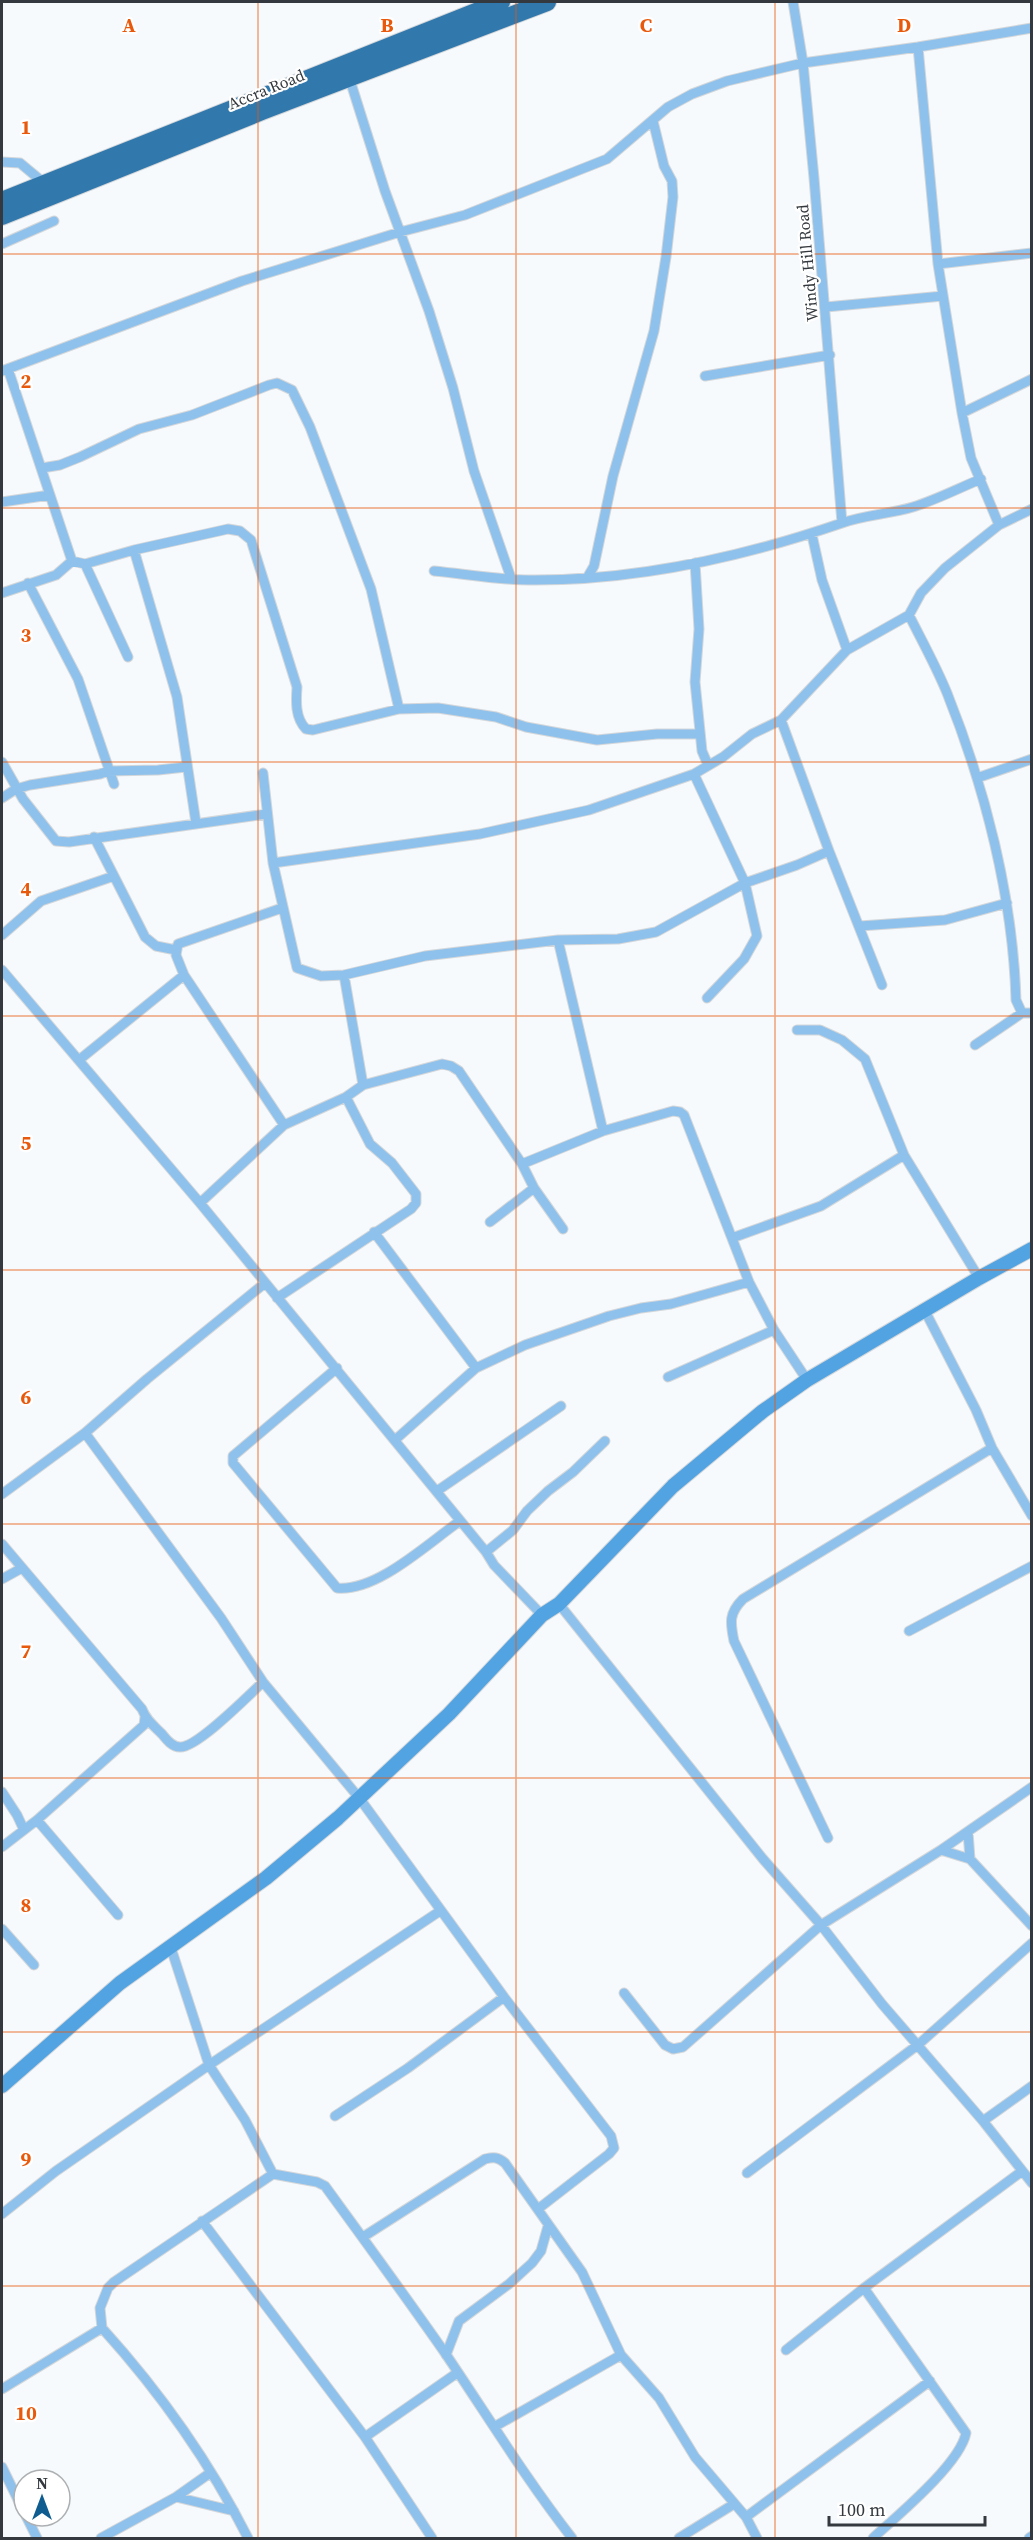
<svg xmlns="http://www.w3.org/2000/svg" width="1033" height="2540" font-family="'Source Serif 4',serif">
<rect width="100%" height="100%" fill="#f7fafc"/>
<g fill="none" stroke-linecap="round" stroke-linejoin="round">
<defs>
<path id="street" d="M793,2L803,63L814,178L842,523
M918,47L938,264L962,413L971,458L999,525
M349,77L385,191L429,311L453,388L474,471L511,578
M2,162L20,163L44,183
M2,244L54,221
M938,264L1032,253
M826,307L943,296
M8,369L72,561
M2,371L242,281L400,232L465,215L607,159L668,107L692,94L727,81L803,63L918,47L1032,28
M705,376L830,355
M962,413L1032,379
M42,468L60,465L80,457L139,429L192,415L269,385L277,383L292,390L310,427L371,589L399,709
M2,502L50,495
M812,535L822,580L847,650
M134,550L177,697L196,823
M695,563L699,629L695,682L702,751L708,765
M85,564L128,657
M434,571C465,574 498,580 529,580C635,581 743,557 842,523C865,515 890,514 913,507C936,500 959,488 981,479
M587,578L594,566L613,476L654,331L666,257L673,197L672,181L664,166L653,121
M28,583L78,679L114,784
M2,593L56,575L72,561L85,564L134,550L228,529L240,531L251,540L297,687C296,701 295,718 306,729L313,730L399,709L438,708L496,717L526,727L597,740L657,734H700
M909,615C922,641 936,666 947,693C985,788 1013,897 1016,1000L1022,1013H1032
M781,720L829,851L882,985
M2,762L23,799L56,841L69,842L266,814
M263,773L273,863L297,968L321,976L344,975L425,956L558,940L618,939L656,932L745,883L797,865L829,851
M694,774L745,883L757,936L744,959L707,998
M977,778L1032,759
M2,798L16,789L30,785L100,774L108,771L158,770L186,767
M273,863L480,834L589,810L694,774L723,757L752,734L781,720L847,650L909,615L921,593L945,568L999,525L1032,509
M114,876L145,937L156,946L176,950
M282,908L178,944L176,955L184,975L284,1125
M860,926L945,920L1007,903
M2,935L41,901L114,876L94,837
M558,940L603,1131
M2,970L200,1203L486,1552L494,1565L542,1615
M344,975L363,1085
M797,1030H820L842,1040L865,1059L904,1155L979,1278
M975,1045L1022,1013
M79,1060L184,975
M522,1164L603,1131L673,1111L680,1112L684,1115L749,1282L774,1330L807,1380
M200,1203L284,1125L346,1097L363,1085L442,1064L451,1066L459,1071L522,1164L534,1188L563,1229
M490,1222L534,1188
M374,1232L476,1368
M732,1238L821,1206L904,1155
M277,1298L411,1209L416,1203V1194L392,1163L370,1144L346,1097
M925,1311L976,1410L992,1448L1032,1516
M337,1368L233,1456V1463L337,1588C377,1592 428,1543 460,1521
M668,1377L774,1330
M85,1433L221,1618L263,1682L360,1799L504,1997L611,2136L614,2148L609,2154L538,2209
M395,1440L476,1368L525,1345L609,1316L641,1308L671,1304L749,1282
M437,1491L561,1406
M2,1494L85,1433L147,1379L265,1283
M2,1544L142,1709C146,1720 154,1726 162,1734C166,1739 172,1747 180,1747C197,1748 249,1695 263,1682
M486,1552L513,1530L527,1511L548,1491L573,1472L605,1441
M2,1579L22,1568
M559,1604L763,1859L821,1925L882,2004L983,2121L1032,2183
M909,1631L1032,1566
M2,1792L17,1815L24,1830
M37,1820L118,1915
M968,1832L970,1859L1032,1926
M828,1838L734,1641C730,1622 729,1613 743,1599L992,1448
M2,1847L37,1820L144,1725L145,1717
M941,1850L970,1859
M2,1929L34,1965
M170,1945L209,2065L245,2120L273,2174
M624,1993L665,2045L673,2049L683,2047L821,1925L941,1850L1032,1787
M335,2116L408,2068L504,1997
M983,2121L1032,2086
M747,2173L919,2044L1032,1943
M2,2214L56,2171L209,2065L440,1911
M202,2221L365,2437L432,2538
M363,2237L485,2159C494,2157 498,2157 505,2163L582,2272L621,2355L659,2398L695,2457L746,2517L757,2538
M864,2288L966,2433C960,2464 897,2516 873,2538
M102,2328L100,2308L108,2288L114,2282L273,2174L317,2182L325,2186C365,2241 406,2297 445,2353C487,2415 526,2479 572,2538
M786,2350L864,2288L1021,2172
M446,2355L459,2321L509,2284L532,2263L541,2251L548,2226
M2,2389L102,2328C159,2391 210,2463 248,2538
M494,2427L621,2355
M365,2437L457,2373
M2,2467L24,2512
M176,2497L234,2511
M26,2516L37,2538
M746,2517L930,2381
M101,2538L176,2497L210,2473
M679,2538L734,2504
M1029,2538L1032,2536"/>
<path id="secondary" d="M2,2086L120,1983L266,1878L338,1818L449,1714L542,1615L559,1604L673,1486L763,1411L807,1380L979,1278L1032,1249"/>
<path id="highway" d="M2,201L501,2
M2,216L262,111L547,2"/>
</defs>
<use href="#street" stroke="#d4d7da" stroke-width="11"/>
<use href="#secondary" stroke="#d4d7da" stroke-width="16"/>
<use href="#highway" stroke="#d4d7da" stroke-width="20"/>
<use href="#street" stroke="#8ec1eb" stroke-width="9"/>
<use href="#secondary" stroke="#51a3e2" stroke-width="14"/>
<use href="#highway" stroke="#3178ad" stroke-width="18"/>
</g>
<path fill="none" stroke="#e8590c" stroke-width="1.5" stroke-opacity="0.55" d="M258,2V2538M516,2V2538M775,2V2538M2,254H1032M2,508H1032M2,762H1032M2,1016H1032M2,1270H1032M2,1524H1032M2,1778H1032M2,2032H1032M2,2286H1032"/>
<g text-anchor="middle" stroke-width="4.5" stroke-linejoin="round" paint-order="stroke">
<g font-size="16" fill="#33393e" stroke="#fff">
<text transform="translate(266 89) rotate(-22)" y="6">Accra Road</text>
<text transform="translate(807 263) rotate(-95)" y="6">Windy Hill Road</text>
</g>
</g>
<g font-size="20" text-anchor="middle" font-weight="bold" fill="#e8590c" stroke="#fff" stroke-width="4.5" stroke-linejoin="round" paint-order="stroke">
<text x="129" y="32">A</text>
<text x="387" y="32">B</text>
<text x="646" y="32">C</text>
<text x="904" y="32">D</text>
<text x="26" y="134">1</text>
<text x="26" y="388">2</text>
<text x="26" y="642">3</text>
<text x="26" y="896">4</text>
<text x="26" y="1150">5</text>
<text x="26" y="1404">6</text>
<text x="26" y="1658">7</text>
<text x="26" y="1912">8</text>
<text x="26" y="2166">9</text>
<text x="26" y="2420">10</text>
</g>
<rect width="1033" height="2540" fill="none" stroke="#33393e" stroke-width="6"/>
<g transform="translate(42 2498)"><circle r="28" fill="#ffffff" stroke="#adb0b2" stroke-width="1.5"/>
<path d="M0-4.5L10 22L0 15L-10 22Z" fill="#0f5d90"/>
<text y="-9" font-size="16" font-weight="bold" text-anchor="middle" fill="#33393e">N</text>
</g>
<path d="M829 2516v9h156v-9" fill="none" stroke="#33393e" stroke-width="3"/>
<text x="838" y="2516" font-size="18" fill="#33393e" stroke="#ffffff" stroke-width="4.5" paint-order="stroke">100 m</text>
</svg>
